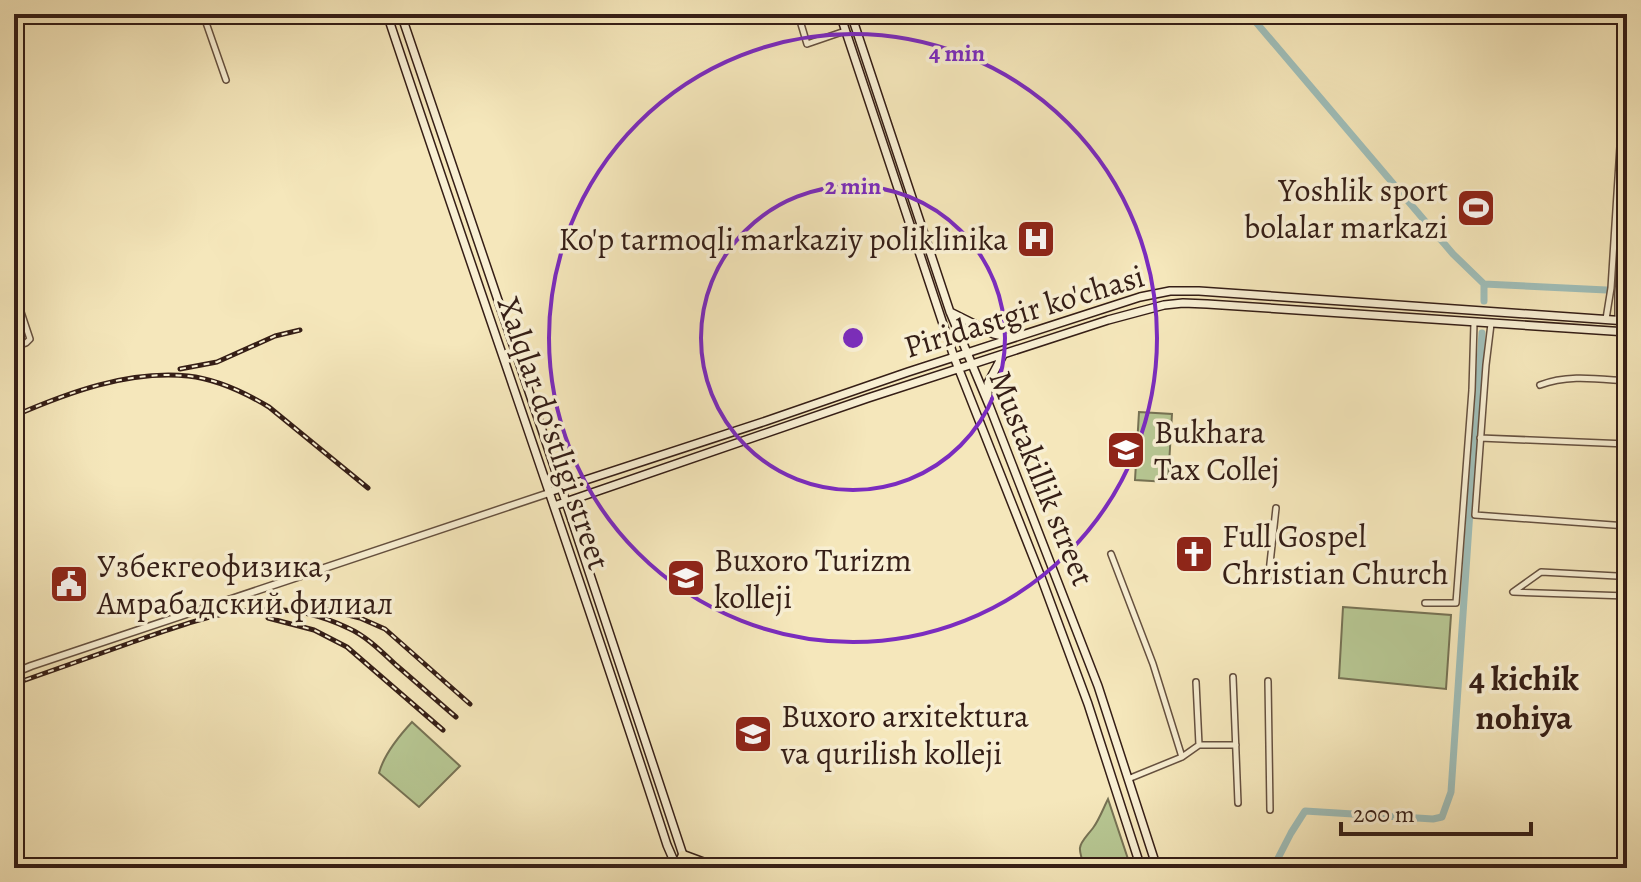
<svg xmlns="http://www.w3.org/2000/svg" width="1641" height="882" font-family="Alegreya,serif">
<rect width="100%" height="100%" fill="#f5e7bb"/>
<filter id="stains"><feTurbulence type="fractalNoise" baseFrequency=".0025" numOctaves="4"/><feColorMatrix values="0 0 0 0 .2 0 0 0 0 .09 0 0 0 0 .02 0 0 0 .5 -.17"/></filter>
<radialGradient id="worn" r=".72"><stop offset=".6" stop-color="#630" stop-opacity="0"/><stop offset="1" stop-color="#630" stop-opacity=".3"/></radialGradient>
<path fill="#b7c793" stroke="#767254" stroke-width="2" d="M1139,412L1172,414L1168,482L1135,480Z
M1343,607L1451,615L1446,689L1339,678Z
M412,722L460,766L419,807L379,773C384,754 399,736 412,722Z
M1108,799L1131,868H1085C1076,844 1079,846 1093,828C1099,820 1103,809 1108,799Z"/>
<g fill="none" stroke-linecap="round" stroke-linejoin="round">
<path stroke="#9fbeb9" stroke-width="7" d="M1249,14L1453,254L1484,284V301
M1484,284L1627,291
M1273,868L1291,833L1305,811L1433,819L1442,817L1451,792L1482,333"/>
<defs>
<path id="minor" d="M203,14L226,80
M798,14L807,44L845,31
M14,291L30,339L26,343L14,347
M1606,319L1611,288L1627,37
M1618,321V294L1627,155
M1491,324L1486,365L1475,515L1627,526
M1540,385C1568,374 1598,379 1627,381
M1480,438L1627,444
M1111,554L1153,664L1182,757L1128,779
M1617,576L1541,572L1513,592L1627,596
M1268,582L1276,508
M1425,603H1456L1472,390L1474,323
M1233,677L1238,803
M1268,681L1270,810
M1196,682L1199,745
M1182,757L1199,745H1236"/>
<path id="tertiary" d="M14,673L31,666L549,493"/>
<path id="secondary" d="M387,14C479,291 577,567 667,845L677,868
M401,14L542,430L683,855
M840,14L954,357L1041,577L1088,704L1141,868
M851,14L950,312L989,405L1098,686L1157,868
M950,312L994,334L1011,338
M988,395V383L1003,355
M549,492L766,421L908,372L1140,297L1170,291H1199L1627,321
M554,506L868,398L1108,320L1164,305L1183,303L1207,304L1627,332"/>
<path id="primary" d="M677,868L683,855L718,868"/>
</defs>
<use href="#minor" stroke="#65503f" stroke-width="8"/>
<use href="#tertiary" stroke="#65503f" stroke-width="9"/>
<use href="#secondary" stroke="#351e16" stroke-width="10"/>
<use href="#primary" stroke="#351e16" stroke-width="11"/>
<use href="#minor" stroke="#f8efd3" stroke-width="5"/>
<use href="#tertiary" stroke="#f8efd3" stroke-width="6"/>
<use href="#secondary" stroke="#f8efd3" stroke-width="7"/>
<use href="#primary" stroke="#f5e7bb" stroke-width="8"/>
<defs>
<path id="rail" d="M180,369L217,362L275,336L300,330
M14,416C67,393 128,370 188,376C216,379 244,392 269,407L368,488
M325,609L360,618L385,629L470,704
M268,618L314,630L347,647L443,730
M14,684C53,670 91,657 130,643C205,617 270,590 348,628C366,636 381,651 396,665C416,682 436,700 456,717"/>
</defs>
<use href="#rail" stroke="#351e16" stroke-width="5"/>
<use href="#rail" stroke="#f8efd3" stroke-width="2" stroke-dasharray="6" stroke-linecap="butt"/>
</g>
<g fill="none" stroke="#7b2cbf" stroke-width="4">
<circle cx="853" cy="338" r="152"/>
<circle cx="853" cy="338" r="304"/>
</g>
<defs>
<symbol id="stadium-square" viewBox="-11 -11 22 22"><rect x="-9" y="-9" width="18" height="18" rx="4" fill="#8f2418" stroke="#f8efd3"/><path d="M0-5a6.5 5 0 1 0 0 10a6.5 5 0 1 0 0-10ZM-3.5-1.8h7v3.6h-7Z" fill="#fff"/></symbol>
<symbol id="hospital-square" viewBox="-11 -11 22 22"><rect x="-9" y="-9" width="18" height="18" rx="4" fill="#8f2418" stroke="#f8efd3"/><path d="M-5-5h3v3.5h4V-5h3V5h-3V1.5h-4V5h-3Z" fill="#fff"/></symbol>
<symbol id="university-square" viewBox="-11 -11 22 22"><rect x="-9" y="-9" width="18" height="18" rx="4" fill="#8f2418" stroke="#f8efd3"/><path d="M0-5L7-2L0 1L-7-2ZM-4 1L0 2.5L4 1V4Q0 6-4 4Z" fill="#fff"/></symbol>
<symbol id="church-square" viewBox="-11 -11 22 22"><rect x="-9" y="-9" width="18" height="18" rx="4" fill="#8f2418" stroke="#f8efd3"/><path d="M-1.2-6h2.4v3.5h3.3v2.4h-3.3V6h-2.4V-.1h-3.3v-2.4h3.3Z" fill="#fff"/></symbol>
<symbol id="civic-square" viewBox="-11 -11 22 22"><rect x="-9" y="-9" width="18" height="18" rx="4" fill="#8f2418" stroke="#f8efd3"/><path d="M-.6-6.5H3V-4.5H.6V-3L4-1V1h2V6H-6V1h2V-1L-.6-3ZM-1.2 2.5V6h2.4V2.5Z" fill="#fff"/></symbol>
</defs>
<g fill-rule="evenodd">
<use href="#stadium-square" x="1454" y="186" width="44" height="44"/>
<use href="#hospital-square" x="1014" y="217" width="44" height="44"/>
<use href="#university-square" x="1104" y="428" width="44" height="44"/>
<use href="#church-square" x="1172" y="532" width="44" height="44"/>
<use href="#university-square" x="664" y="556" width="44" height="44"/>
<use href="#civic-square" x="47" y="562" width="44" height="44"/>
<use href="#university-square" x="731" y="712" width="44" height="44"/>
</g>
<g text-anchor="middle" stroke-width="7" stroke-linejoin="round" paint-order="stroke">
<g font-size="32" fill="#351e16" stroke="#f8efd3" text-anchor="start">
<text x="1448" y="201" text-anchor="end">Yoshlik sport<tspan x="1448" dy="37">bolalar markazi</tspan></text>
<text x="1008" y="250" text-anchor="end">Ko'p tarmoqli markaziy poliklinika</text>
<text x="1154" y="443">Bukhara<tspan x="1154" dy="37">Tax Collej</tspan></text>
<text x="1222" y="547">Full Gospel<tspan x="1222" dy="37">Christian Church</tspan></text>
<text x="714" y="571">Buxoro Turizm<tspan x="714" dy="37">kolleji</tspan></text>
<text x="97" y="577">Узбекгеофизика,<tspan x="97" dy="37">Амрабадский филиал</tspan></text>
<text x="781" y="727">Buxoro arxitektura<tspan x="781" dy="37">va qurilish kolleji</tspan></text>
</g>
<g font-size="32" fill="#351e16" stroke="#f8efd3">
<text transform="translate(1024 311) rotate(-17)" y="11">Piridastgir ko'chasi</text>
<text transform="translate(554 433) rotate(71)" y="11">Xalqlar doʻstligi street</text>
<text transform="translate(1042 478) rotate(68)" y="11">Mustakillik street</text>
</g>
<g font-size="34" font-weight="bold" fill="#351e16" stroke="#f8efd3">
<text x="1524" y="690">4 kichik<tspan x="1524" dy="39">nohiya</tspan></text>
</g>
</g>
<circle cx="853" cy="338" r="12" fill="#7b2cbf" stroke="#f8efd3" stroke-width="4"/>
<g font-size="24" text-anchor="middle" font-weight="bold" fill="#7b2cbf" stroke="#f8efd3" stroke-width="7" stroke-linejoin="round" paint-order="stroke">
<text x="957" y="61">4 min</text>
<text x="853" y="194">2 min</text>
</g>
<rect width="1641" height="882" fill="none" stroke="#f5e7bb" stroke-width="48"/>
<rect x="16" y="16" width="1609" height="850" fill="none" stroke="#351e16" stroke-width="4"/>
<rect x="24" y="24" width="1593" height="834" fill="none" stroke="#351e16" stroke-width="2"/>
<path d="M1341 822v12h190v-12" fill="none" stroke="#351e16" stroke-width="4"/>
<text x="1353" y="822" font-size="24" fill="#351e16" stroke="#f8efd3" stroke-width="6" paint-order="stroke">200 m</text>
<rect width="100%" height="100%" filter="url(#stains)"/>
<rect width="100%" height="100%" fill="url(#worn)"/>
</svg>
